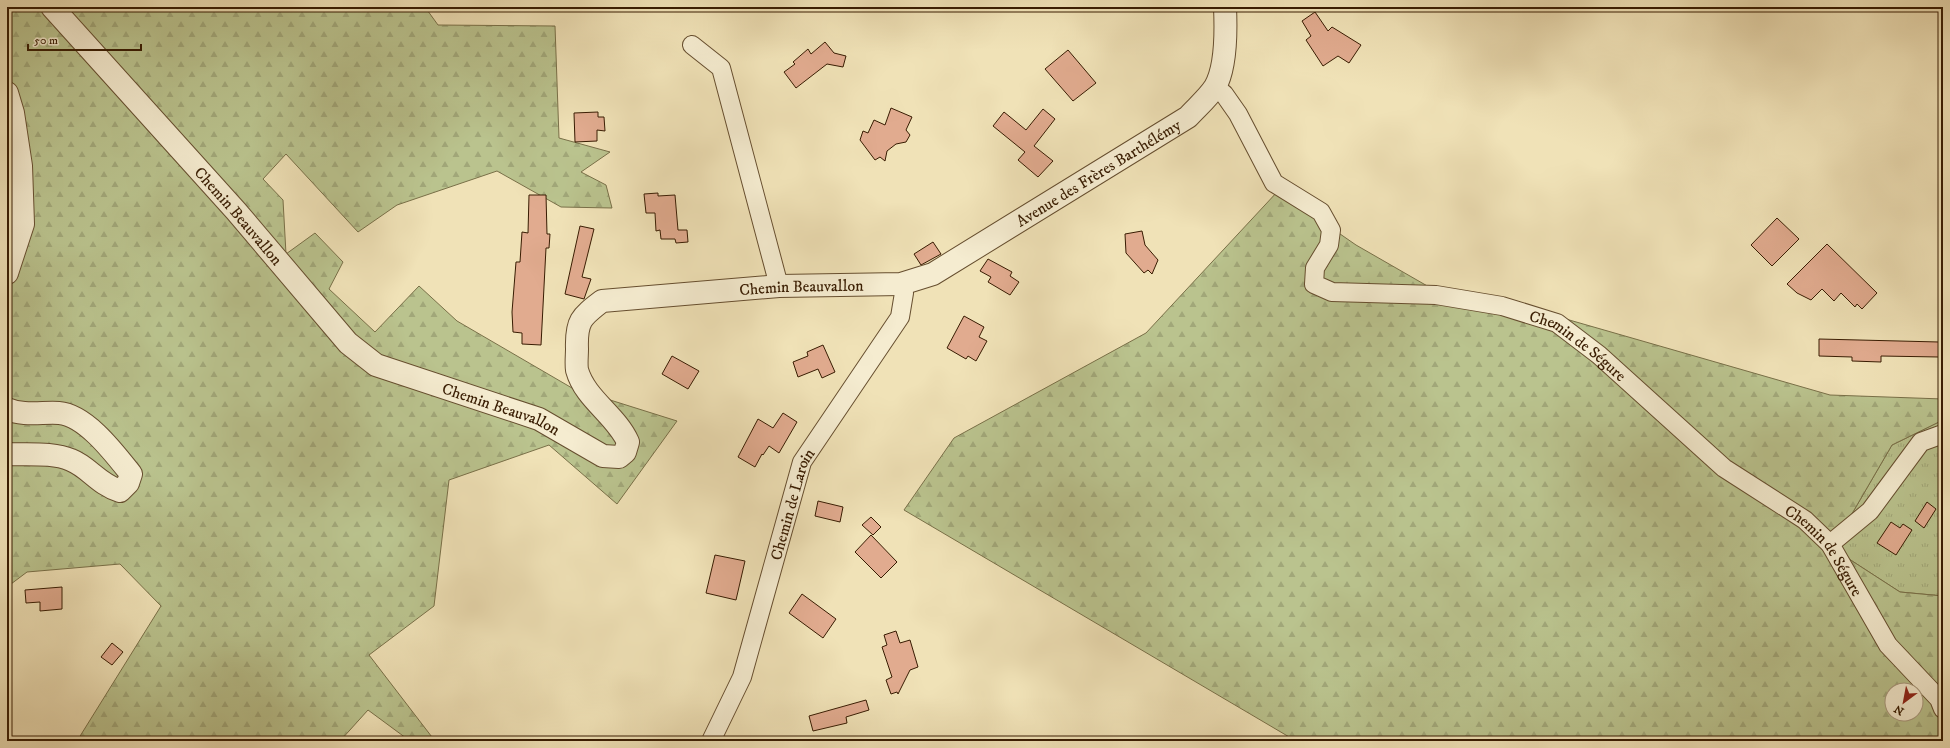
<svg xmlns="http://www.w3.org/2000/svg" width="1950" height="748" font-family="'IM FELL DW Pica',serif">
<defs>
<pattern id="grass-tufts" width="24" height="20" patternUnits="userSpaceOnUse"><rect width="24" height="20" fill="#bac38e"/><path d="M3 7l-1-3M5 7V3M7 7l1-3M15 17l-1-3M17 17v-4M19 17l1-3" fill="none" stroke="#a1a779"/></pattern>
<pattern id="forest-firs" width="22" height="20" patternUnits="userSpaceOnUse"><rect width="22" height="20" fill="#bac38e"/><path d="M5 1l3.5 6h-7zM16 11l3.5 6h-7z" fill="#a1a779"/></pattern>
</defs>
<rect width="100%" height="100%" fill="#f0e2b7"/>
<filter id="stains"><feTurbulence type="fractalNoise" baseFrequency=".005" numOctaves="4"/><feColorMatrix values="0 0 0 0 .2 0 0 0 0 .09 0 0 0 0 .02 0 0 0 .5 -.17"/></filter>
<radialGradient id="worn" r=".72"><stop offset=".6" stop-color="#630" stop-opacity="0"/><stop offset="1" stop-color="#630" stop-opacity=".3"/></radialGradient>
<path fill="url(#grass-tufts)" stroke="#797048" d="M1943,420V596L1900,592L1832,548L1892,445Z"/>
<path fill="url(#forest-firs)" stroke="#797048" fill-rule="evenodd" d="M7,7H425L438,25L555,26L559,138L610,152L581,172L606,185L612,208L561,207L497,171L397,205L358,232L286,154L263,179L283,200L286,254L315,233L343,262L329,289L375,332L419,286L457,321L572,388L677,421L617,504L549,445L449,480L434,606L369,655L435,741H410L368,710L340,741H77L161,606L120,564L27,572L7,587Z
M1278,191L1356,245L1443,295L1538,311L1830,395L1943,399V420L1892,445L1832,548L1900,592L1943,596V741H1296L904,510L954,438L1146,333ZM1892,690H1916V714H1892Z"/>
<path fill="#e1ab8f" stroke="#381c02" d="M1315,12L1328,31L1332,27L1361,45L1349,63L1338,56L1323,66L1306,40L1311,36L1302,21Z
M825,42L834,53L846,56L843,67L827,64L796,88L784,72L795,64L793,62L808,49L811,54Z
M1068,50L1096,83L1073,101L1045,69Z
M891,108L912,117L906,130L910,135L906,142L896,144L887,151L885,161L880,157L875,160L860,140L863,131L868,133L874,120L885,125Z
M1043,109L1055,119L1034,146L1053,161L1038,177L1018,160L1025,152L993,126L1004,112L1026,130Z
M598,112V117H604L605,131L597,130V141L575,142L574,113Z
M658,193V196L675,195L678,230H687L688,242L676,243L675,239H661L660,230L656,231L655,213H646L644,194Z
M529,195H546L547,234H550L549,248H546L541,345L522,344V333L513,332L512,312L516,262H520L522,232L528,233Z
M1777,218L1799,239L1772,266L1751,245Z
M580,226L594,229L582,277L591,279L584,299L565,294Z
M1142,231L1145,245L1158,260L1152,274L1148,270L1144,273L1126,253L1125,234Z
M933,242L941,254L921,265L914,254Z
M1827,244L1877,293L1862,309L1857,304L1855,307L1841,293L1834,301L1822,289L1811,300L1797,293L1787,284Z
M988,259L1012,272L1010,276L1019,282L1010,295L988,282L991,277L980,271Z
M964,316L984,327L979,337L987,341L976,361L968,356L966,359L947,348Z
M1819,339L1939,342V357L1881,356V362L1852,361V357L1819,356Z
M823,345L835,372L822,378L818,369L798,377L793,362L808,356L807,352Z
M672,356L699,371L688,389L662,374Z
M783,413L797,422L779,453L769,446L763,455L762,454L755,467L738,457L758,419L773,428Z
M818,501L843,507L840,522L815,516Z
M1927,502L1936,509L1924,528L1915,521Z
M871,517L881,527L873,535L862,525Z
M1891,522L1900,528L1903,524L1912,530L1896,555L1877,543Z
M871,535L897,562L881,578L855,552Z
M715,555L745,561L736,600L706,593Z
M62,587V609L40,611V602L26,603L25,590Z
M802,594L836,619L823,638L789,613Z
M896,631L900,643L910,640L918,667L910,670L898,694L897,692L891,694L886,680L892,677L882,647L887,645L884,635Z
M112,643L123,652L112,665L101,657Z
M866,700L869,710L846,717L847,723L813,731L809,716Z"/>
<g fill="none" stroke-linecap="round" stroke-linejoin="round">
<defs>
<g id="minor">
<path d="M692,45L721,68L779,286"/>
<path id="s1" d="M1215,87L1224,94L1238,114L1274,183L1321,212L1331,230L1329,245L1315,268L1314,284L1332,292L1436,295L1502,306L1557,323L1599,355L1724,468L1805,520L1830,544L1888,645L1939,699L1943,709"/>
<path d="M1830,544L1870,511L1921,442L1943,434"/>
<path id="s2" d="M711,741L742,677L802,462L900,317L904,293L901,284"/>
</g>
<g id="tertiary">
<path id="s3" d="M52,7L236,211L348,343L376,365L539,419L603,456L619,457L625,452L628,442C616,415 585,399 577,370C576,364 577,355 577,349C576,321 581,317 602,301L779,286L901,284L933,274L1188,117C1196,108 1208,98 1215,87C1226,68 1226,29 1225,7"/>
<path d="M7,93L13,113L21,166L23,224L7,273"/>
<path d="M7,409C23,416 42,412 59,413C86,415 115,454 131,474L128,483L120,491C98,484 89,467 71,460C53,452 27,455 7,454"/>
</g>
</defs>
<use href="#minor" stroke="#664e2f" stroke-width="20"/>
<use href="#tertiary" stroke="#664e2f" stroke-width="24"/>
<use href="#minor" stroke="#f5ecd0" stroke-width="18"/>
<use href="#tertiary" stroke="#f5ecd0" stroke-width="22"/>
</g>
<g text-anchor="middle" stroke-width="3.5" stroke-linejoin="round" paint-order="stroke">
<g font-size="16" fill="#381c02" stroke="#f5ecd0">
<text dy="6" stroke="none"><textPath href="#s3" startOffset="1458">Avenue des Frères Barthélémy</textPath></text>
<text dy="6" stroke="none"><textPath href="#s3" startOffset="280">Chemin Beauvallon</textPath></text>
<text dy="6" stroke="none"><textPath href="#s3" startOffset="1131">Chemin Beauvallon</textPath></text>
<text dy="6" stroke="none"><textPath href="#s1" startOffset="525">Chemin de Ségure</textPath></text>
<text dy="6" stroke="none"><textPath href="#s3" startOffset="616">Chemin Beauvallon</textPath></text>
<text dy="6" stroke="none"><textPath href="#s2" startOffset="251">Chemin de Laroin</textPath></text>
<text dy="6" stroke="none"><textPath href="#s1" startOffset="849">Chemin de Ségure</textPath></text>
</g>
</g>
<rect width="1950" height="748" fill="none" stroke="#f0e2b7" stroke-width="24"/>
<rect x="8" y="8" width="1934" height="732" fill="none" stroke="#381c02" stroke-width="2"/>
<rect x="12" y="12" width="1926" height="724" fill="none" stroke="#381c02"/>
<g transform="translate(1904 702) rotate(212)"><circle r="19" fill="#f5ecd0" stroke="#a9997e"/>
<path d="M0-3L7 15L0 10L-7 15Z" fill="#8f2418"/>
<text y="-6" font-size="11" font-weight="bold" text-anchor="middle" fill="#381c02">N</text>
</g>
<path d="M28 44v6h113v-6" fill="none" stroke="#381c02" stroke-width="2"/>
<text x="34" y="44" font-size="12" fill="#381c02" stroke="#f5ecd0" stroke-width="3" paint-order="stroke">50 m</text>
<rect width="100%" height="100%" filter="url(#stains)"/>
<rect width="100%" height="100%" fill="url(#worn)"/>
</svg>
